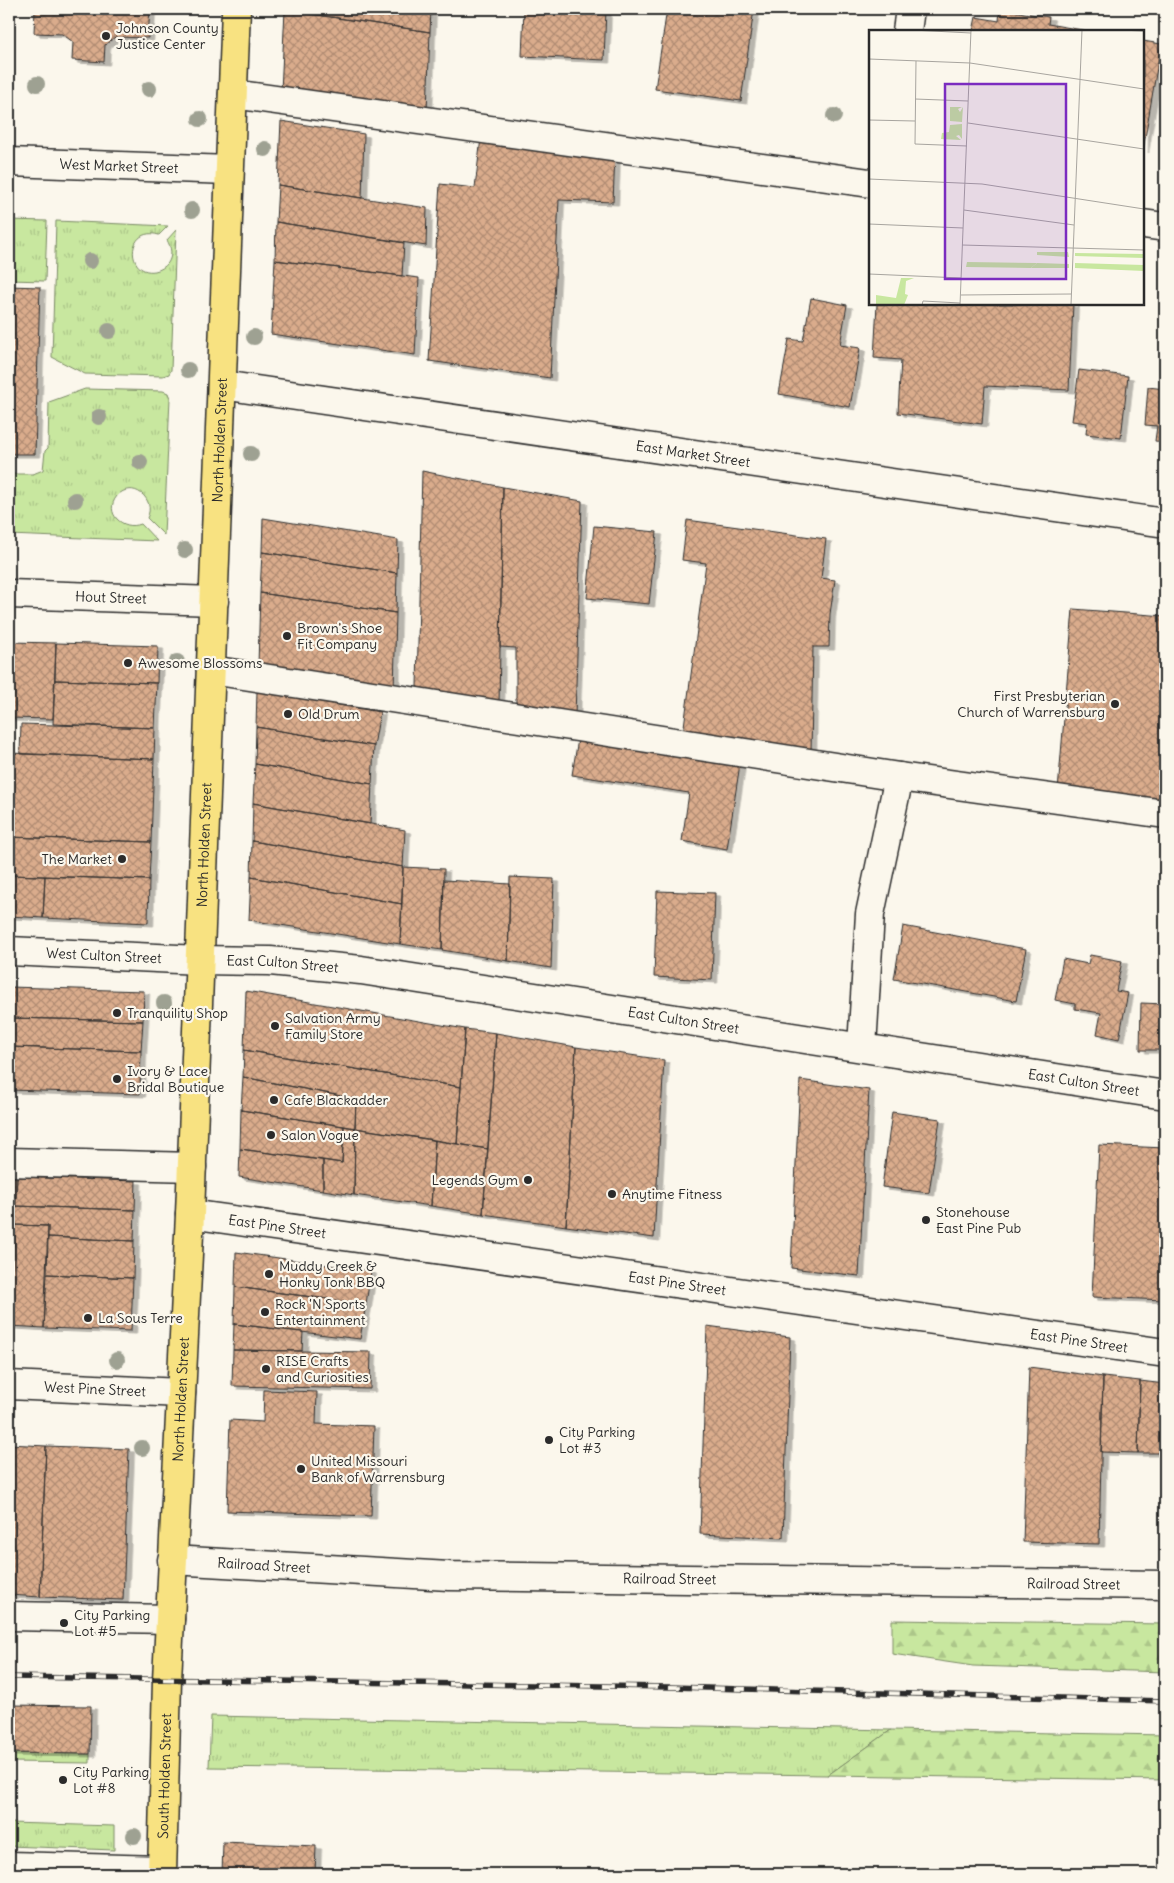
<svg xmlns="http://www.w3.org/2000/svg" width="1174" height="1883" font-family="Delius,sans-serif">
<defs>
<pattern id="grass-tufts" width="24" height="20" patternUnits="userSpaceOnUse" patternTransform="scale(1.25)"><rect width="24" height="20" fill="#c8e79f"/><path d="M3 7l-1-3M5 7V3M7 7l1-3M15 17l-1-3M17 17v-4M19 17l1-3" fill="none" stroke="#acc689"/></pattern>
<pattern id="forest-firs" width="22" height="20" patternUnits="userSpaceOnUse" patternTransform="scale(1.25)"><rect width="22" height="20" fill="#c8e79f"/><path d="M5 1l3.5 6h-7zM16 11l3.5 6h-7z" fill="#acc689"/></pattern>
<pattern id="building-cross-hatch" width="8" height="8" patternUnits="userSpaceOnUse" patternTransform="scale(1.25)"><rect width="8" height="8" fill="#daac8c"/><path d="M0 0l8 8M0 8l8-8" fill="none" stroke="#b18c73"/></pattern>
<filter id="shadow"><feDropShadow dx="5.5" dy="3" stdDeviation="0" flood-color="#0004"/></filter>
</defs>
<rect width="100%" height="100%" fill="#fbf7ec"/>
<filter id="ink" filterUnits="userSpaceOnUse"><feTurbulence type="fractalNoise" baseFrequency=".02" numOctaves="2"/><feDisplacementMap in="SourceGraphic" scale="10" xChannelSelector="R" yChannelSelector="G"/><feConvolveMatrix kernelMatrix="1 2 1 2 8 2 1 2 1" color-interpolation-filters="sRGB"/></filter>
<g filter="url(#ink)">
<path fill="url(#grass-tufts)" stroke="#7a8965" d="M9,220L47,221L45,281L9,280Z
M56,221L168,226L159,235C126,225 125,276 155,271C160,270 165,267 168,263C173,255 171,247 167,240L176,230L171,370L169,374L163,376L85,374L52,357Z
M85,389L163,391L168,393L170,398L164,535L147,518C157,499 132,479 117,496C103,513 123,531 141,524L157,541L9,535V474H33L43,470L45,451L48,448L49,402Z
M211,1716L891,1730L828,1775L209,1767Z
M9,1753L90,1754V1763L9,1762Z
M9,1823L114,1826V1850L9,1846Z"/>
<path fill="url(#forest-firs)" stroke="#7a8965" d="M892,1620L1165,1624V1672L973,1666L892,1654Z
M891,1730L1165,1735V1780L828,1775Z"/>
<path fill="url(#building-cross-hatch)" stroke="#2b2b2b" filter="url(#shadow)" d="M35,9H150L148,38L115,37L105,45L104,62L72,60L73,42L62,34L34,33Z
M285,9H431L430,32L285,10Z
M524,9H606L604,60L522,56Z
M667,9H754L741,101L655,89Z
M1000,9L1049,17L1048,24L1088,31H973L976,17L999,21Z
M285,10L430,32L427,111L281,91Z
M1143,41L1161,44L1143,150Z
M281,121L364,134L362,198L278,185Z
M481,138L615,155L613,202L559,200L550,378L429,361L440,184L475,188Z
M278,185L427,208L426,246L276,222Z
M276,222L404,243L402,276L275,260Z
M275,260L419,278L415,355L271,334Z
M9,286L40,287L35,454H9Z
M811,298L847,305L840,345L860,348L850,407L779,394L789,339L803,341Z
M877,304H1073L1069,390L985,386L982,424L898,413L901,360L874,358Z
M1079,370L1128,376L1121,438L1086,434L1087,423L1072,421Z
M1148,387L1165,389V442L1155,441L1157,426L1145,425Z
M422,471L503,487L499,704L417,687Z
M503,487L582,501L575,716L535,714V706L516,705V648L500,647Z
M263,518L398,540L397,573L262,552Z
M687,520L826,539L821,578L835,580L830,614L829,647H813L811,752L683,734L706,563L682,560Z
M594,526L657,532L649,604L587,598Z
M262,552L397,573L396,613L260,593Z
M260,593L396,613L394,690L258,666Z
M1073,609L1165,616V800L1058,791Z
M9,642L56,643L53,719L9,718Z
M56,643L158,646L157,683L55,680Z
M55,680L157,683L155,728L53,724Z
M257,691L380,712L374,746L256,727Z
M21,724L155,728L154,759L20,754Z
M256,727L374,746L372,784L255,764Z
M578,739L740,764L727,849L682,841L689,793L572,775Z
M9,753L154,759L151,842L9,837Z
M255,764L372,784L370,824L253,803Z
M253,803L405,830L403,867L252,841Z
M9,837L151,842L149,880L9,875Z
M252,841L403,867L402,904L251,877Z
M403,867L444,869L442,950L400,944Z
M9,875L45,876L43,918L9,916Z
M45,876L149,880L148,923L43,918Z
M251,877L402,904L400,944L249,920Z
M510,877L554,879L551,968L508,961Z
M444,880L510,884L508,961L442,950Z
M657,891L715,893L712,980L654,977Z
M903,926L1026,949L1016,1001L894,979Z
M1090,955L1122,961L1116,991L1128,993L1119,1039L1097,1034L1101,1013L1075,1009V1004L1055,1000L1063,959L1088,964Z
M9,987L144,991L143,1021L9,1018Z
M246,991L465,1029L461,1087L244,1050Z
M1141,1003L1165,1004V1050H1140Z
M9,1018L143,1021L141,1051L9,1047Z
M465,1029L496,1033L488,1149L457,1144Z
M496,1033L576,1047L566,1226L483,1214Z
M9,1047L141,1051L140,1094L9,1090Z
M576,1047L664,1060L654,1238L566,1226Z
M244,1050L461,1087L457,1144L355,1128L356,1099L243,1077Z
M243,1077L356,1099L355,1128L241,1110Z
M800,1080L869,1090L859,1276L791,1268Z
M241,1110L344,1126L342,1163L240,1149Z
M892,1112L940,1119L929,1193L882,1187Z
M344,1126L355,1128L354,1195L323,1190V1160L342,1163Z
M355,1128L435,1140L431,1206L354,1195Z
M435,1140L488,1149L483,1214L431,1206Z
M1099,1145L1165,1148V1300L1092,1297Z
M240,1149L323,1160V1190L239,1177Z
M9,1176L17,1177L10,1326H9Z
M17,1177L136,1181L135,1210L15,1206Z
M15,1206L135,1210L134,1241L48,1237V1226L14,1225Z
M14,1225L48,1226L44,1328L10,1326Z
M48,1237L134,1241L133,1278L47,1274Z
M236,1252L371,1271L366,1304L235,1287Z
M47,1274L133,1278L131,1331L44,1328Z
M235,1287L366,1304L360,1339L234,1324Z
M234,1324L303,1332L302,1351L233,1350Z
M707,1326L790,1337L783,1538L700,1534Z
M233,1350L371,1352L370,1389L232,1386Z
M1029,1367L1103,1377L1099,1544L1023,1542Z
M1103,1377L1140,1381L1138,1453L1101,1452Z
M1140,1381L1165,1384V1453H1138Z
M264,1390L317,1392L316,1424L374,1426L371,1516L227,1511L230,1420L263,1422Z
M9,1444L46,1446L40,1597L9,1595Z
M46,1446L129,1449L123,1600L40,1597Z
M9,1705L91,1706L90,1754L9,1753Z
M223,1842L316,1846L315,1874H222Z"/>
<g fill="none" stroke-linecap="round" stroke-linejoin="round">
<defs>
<g id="minor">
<path d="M907,31L910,9"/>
<path d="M233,94L870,183"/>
<path id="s1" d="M9,162L229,170"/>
<path d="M1143,224L1165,227"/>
<path id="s2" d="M222,385L1165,523"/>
<path id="s3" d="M9,594L214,601"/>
<path d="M211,670L899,777L1165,814"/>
<path id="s4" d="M9,951L199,960L270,961L361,970L1165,1095"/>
<path d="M862,1047L870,914L899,777"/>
<path d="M9,1162L192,1167"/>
<path id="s5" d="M190,1214L1165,1353"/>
<path id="s6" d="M9,1385L181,1393"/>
<path id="s7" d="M172,1560L449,1576L1165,1585"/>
<path d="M9,1616L170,1619"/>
<path d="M9,1866L162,1870"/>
</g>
<g id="major">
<path id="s8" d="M162,1874L167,1680L190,1214L236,9"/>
</g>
</defs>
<use href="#minor" stroke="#2b2b2b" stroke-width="31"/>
<use href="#major" stroke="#2b2b2b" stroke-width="31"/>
<use href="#minor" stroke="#fbf7ec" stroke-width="28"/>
<use href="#major" stroke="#f8e281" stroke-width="28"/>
<defs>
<path id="rail" d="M9,1677L671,1687L1165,1701"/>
</defs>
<use href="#rail" stroke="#2b2b2b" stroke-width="5.5"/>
<use href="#rail" stroke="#fbf7ec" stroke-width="4" stroke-dasharray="11" stroke-linecap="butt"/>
</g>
<g fill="#9ea192">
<circle cx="37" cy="84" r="8"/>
<circle cx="149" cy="89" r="8"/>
<circle cx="834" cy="116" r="8"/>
<circle cx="200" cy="119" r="8"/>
<circle cx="265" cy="149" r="8"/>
<circle cx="192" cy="210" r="8"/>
<circle cx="90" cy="261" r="8"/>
<circle cx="109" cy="331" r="8"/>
<circle cx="254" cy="337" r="8"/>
<circle cx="188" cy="370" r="8"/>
<circle cx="99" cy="417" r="8"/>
<circle cx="251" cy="454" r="8"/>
<circle cx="140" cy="462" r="8"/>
<circle cx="75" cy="500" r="8"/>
<circle cx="185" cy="550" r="8"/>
<circle cx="177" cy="662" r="8"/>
<circle cx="164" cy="1003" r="8"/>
<circle cx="117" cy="1360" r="8"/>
<circle cx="142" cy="1448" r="8"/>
<circle cx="134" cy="1836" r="8"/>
</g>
</g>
<g fill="#2b2b2b" stroke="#fbf7ec" stroke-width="2">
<circle cx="106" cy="36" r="5"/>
<circle cx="287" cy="636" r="5"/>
<circle cx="128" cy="663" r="5"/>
<circle cx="1115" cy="704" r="5"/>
<circle cx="288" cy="714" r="5"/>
<circle cx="122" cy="859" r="5"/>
<circle cx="117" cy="1013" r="5"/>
<circle cx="275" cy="1026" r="5"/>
<circle cx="117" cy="1079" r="5"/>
<circle cx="274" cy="1100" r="5"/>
<circle cx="271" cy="1135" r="5"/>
<circle cx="528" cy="1180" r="5"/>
<circle cx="612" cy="1194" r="5"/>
<circle cx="926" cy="1220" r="5"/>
<circle cx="269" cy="1274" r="5"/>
<circle cx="265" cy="1312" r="5"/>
<circle cx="88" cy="1318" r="5"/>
<circle cx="266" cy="1369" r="5"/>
<circle cx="549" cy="1440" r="5"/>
<circle cx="301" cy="1469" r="5"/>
<circle cx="64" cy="1623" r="5"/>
<circle cx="63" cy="1780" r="5"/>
</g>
<g text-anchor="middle" stroke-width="4.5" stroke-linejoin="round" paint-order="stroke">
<g font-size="14" fill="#2b2b2b" stroke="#fbf7ec" text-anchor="start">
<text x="116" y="33">Johnson County<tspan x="116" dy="16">Justice Center</tspan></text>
<text x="297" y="633">Brown's Shoe<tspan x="297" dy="16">Fit Company</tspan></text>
<text x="138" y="668">Awesome Blossoms</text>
<text x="1105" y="701" text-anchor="end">First Presbyterian<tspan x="1105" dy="16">Church of Warrensburg</tspan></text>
<text x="298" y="719">Old Drum</text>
<text x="112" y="864" text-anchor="end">The Market</text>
<text x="127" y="1018">Tranquility Shop</text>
<text x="285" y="1023">Salvation Army<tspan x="285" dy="16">Family Store</tspan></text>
<text x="127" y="1076">Ivory &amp; Lace<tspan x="127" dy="16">Bridal Boutique</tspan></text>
<text x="284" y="1105">Cafe Blackadder</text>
<text x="281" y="1140">Salon Vogue</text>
<text x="518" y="1185" text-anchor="end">Legends Gym</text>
<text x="622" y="1199">Anytime Fitness</text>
<text x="936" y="1217">Stonehouse<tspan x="936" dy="16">East Pine Pub</tspan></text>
<text x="279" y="1271">Muddy Creek &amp;<tspan x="279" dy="16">Honky Tonk BBQ</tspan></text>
<text x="275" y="1309">Rock 'N Sports<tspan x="275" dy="16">Entertainment</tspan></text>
<text x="98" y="1323">La Sous Terre</text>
<text x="276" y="1366">RISE Crafts<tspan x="276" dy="16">and Curiosities</tspan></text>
<text x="559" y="1437">City Parking<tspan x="559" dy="16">Lot #3</tspan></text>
<text x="311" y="1466">United Missouri<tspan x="311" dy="16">Bank of Warrensburg</tspan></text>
<text x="74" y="1620">City Parking<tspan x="74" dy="16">Lot #5</tspan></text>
<text x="73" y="1777">City Parking<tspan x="73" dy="16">Lot #8</tspan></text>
</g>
<g font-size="14" fill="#2b2b2b" stroke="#fbf7ec">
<text dy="5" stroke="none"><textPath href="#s1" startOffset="110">West Market Street</textPath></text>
<text dy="5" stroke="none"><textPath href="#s8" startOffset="1435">North Holden Street</textPath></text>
<text dy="5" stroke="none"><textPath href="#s2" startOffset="476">East Market Street</textPath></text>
<text dy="5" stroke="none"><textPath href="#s3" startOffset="102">Hout Street</textPath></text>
<text dy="5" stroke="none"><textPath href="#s8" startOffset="1030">North Holden Street</textPath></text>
<text dy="5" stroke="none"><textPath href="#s4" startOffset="95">West Culton Street</textPath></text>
<text dy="5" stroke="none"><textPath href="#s4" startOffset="274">East Culton Street</textPath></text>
<text dy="5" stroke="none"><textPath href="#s4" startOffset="679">East Culton Street</textPath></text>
<text dy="5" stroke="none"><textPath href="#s4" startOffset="1084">East Culton Street</textPath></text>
<text dy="5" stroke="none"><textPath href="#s5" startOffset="88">East Pine Street</textPath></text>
<text dy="5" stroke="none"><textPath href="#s5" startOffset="492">East Pine Street</textPath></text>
<text dy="5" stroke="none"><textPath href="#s5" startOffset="898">East Pine Street</textPath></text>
<text dy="5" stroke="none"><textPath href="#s6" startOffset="86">West Pine Street</textPath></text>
<text dy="5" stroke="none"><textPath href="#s8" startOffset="475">North Holden Street</textPath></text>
<text dy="5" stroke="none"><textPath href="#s7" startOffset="92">Railroad Street</textPath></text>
<text dy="5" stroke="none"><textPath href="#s7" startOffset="498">Railroad Street</textPath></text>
<text dy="5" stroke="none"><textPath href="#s7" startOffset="902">Railroad Street</textPath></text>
<text dy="5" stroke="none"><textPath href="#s8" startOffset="98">South Holden Street</textPath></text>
</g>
</g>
<g transform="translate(869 30)">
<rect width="275" height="275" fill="#fbf7ec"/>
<path d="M81,77H93L89,79L91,82L94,77L93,92L81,91ZM93,94V109L90,105L87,106L92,110L72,109L73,103L80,102L81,95ZM98,232L168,233L162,238L97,237ZM32,248H45L37,251L36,264L39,265L35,275H7V265L27,268Z" fill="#c8e79f"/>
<path d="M168,222H199L200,227L168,225ZM206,223L275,224V228L206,226ZM168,233L200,234V238H162ZM206,233L275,235V241L206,238Z" fill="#c8e79f"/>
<path fill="none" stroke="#a8a59f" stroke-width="1" d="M43,0L102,3M250,0L275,1M0,29L101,33M47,31L46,114L98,116M101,33L275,59M46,69L99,71M0,90L46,91M99,93L275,119M0,149L113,154L275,179M95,180L205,195M0,194L94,198M93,215L275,220M0,244L92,248M92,265L202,264M53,275L54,271L91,273M91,275L102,0M202,275L213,0"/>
<path fill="#7b2cbf" fill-opacity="0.15" stroke="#7b2cbf" stroke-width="2.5" d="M76,54H197V249H76Z"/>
<rect width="275" height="275" fill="none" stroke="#2b2b2b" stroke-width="2.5"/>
</g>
<rect width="1174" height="1883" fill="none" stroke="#fbf7ec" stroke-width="30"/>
<rect x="15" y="15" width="1144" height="1853" fill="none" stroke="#2b2b2b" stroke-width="2" filter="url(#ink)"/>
</svg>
